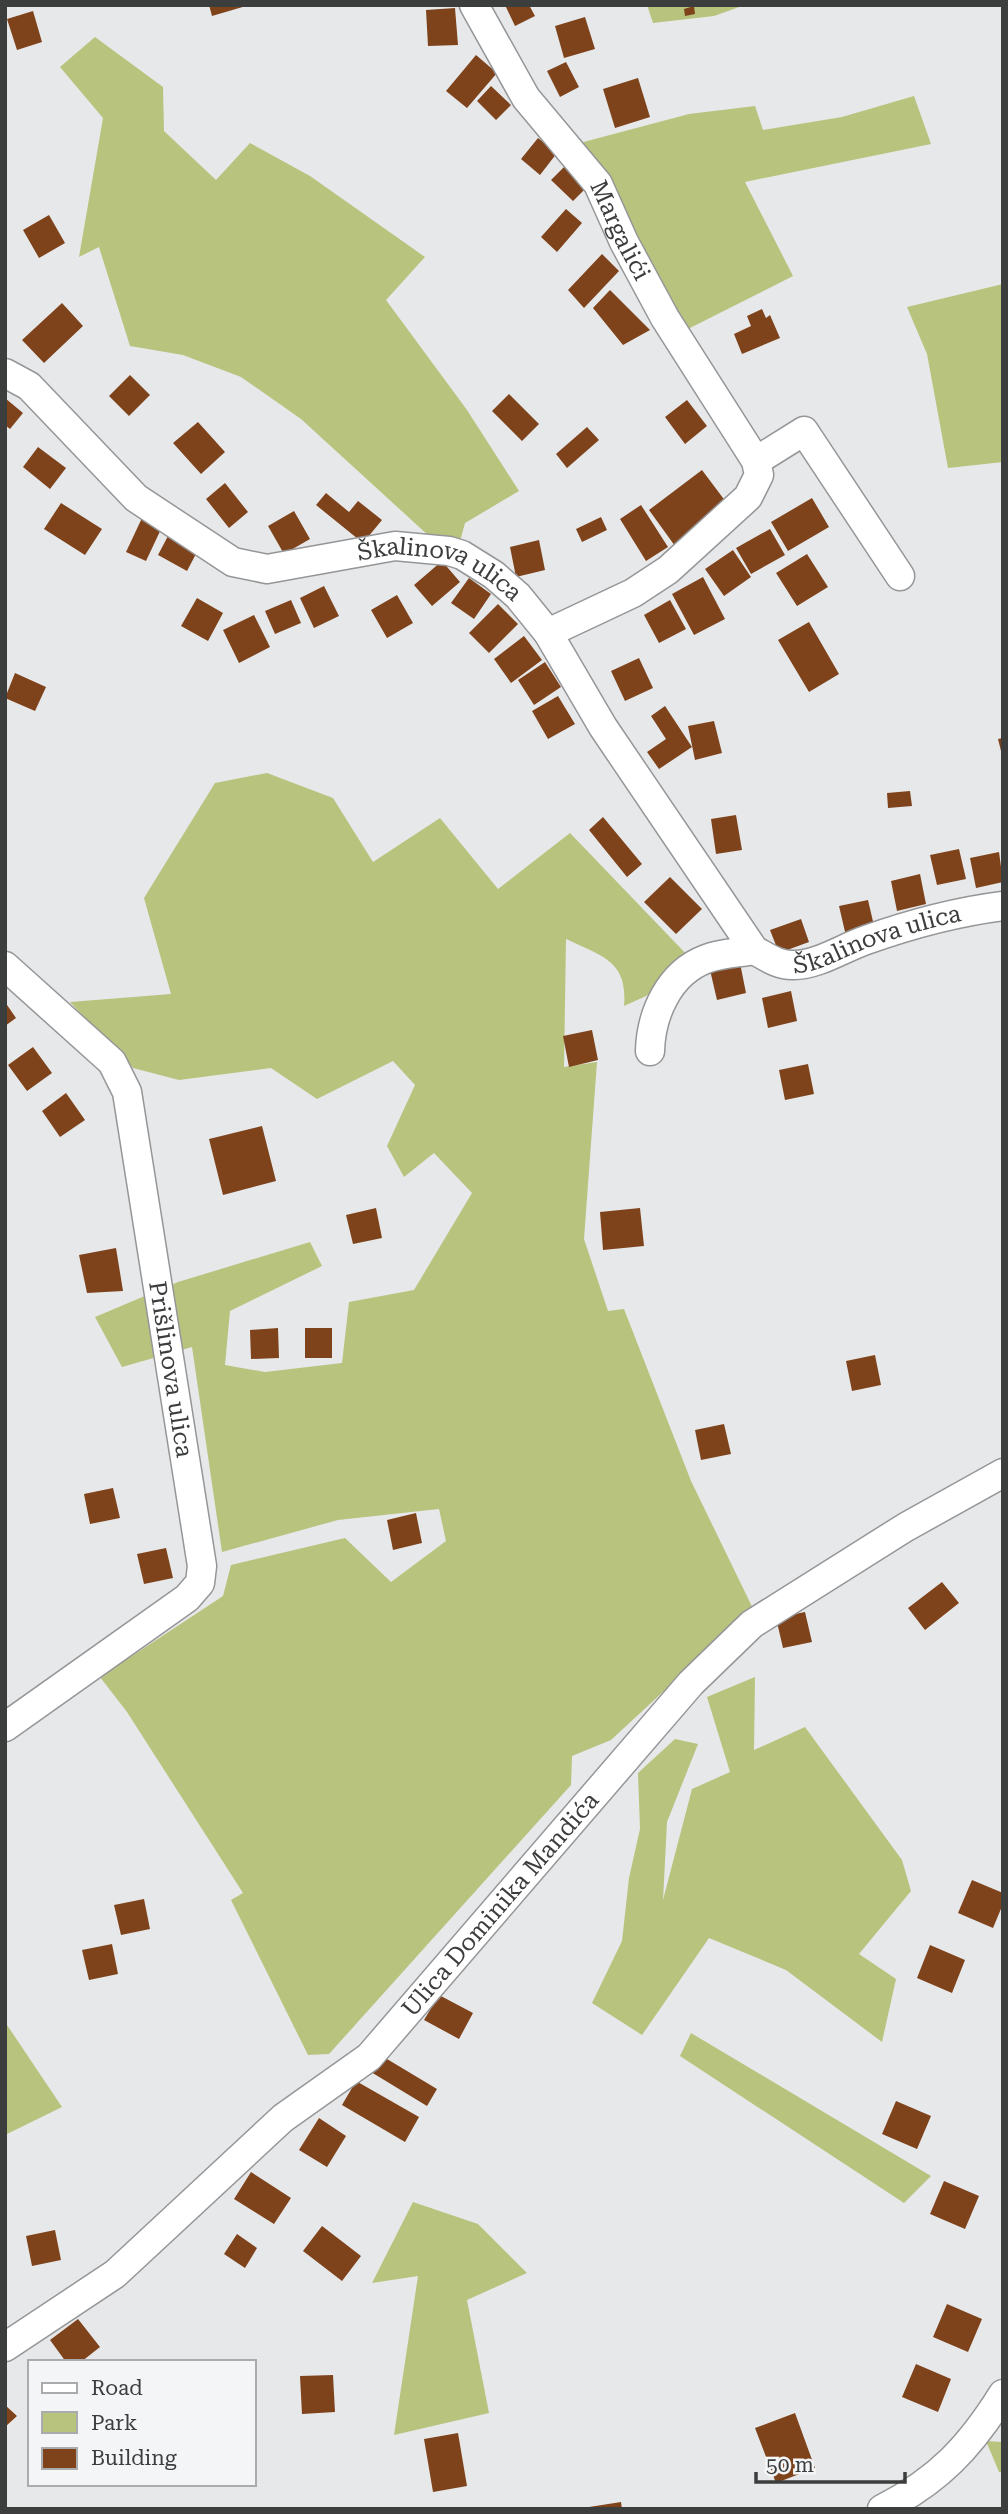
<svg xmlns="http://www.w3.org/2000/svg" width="1008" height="2514" font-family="'Roboto Serif',serif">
<rect width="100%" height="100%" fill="#e7e8ea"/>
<path fill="#b8c37e" d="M647,5H745L714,16L653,23Z
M95,37L163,87L164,131L216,180L250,143L310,176L425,257L386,300L467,410L519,491L465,523L459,545L429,536L301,419L241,377L183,355L130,346L99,247L79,257L103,118L60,67Z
M914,96L931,144L745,182L793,276L682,332L576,144L689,114L755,106L763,130L842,117Z
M1003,284V462L948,468L927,354L907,307Z
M267,773L333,798L373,862L440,818L498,889L570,833L691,959L646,996L624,1006C628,960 601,956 566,939L564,1067L597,1062L584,1239L608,1311L624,1309L691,1481L761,1625L732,1628L611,1740L572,1756L571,1785L329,2054L308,2055L231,1900L243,1893L127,1712L100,1677L223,1596L231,1565L345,1538L391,1582L446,1541L439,1509L338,1520L222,1552L192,1347L122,1367L95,1317L178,1282L310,1242L322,1266L230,1311L225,1365L265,1372L342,1363L349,1302L414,1290L472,1193L434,1153L404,1177L387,1146L415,1085L393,1061L317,1099L271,1068L179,1080L133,1068L70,1002L171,994L144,898L215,783Z
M755,1677L754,1750L805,1727L902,1860L911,1891L859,1954L896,1979L882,2042L786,1970L709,1938L642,2035L592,2003L622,1941L629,1878L640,1829L638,1773L675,1739L698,1744L667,1822L663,1900L692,1789L730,1772L707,1697Z
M5,2022L62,2107L5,2135Z
M691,2033L931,2176L904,2203L680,2056Z
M413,2202L478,2224L527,2273L467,2300L489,2413L394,2435L418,2276L372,2283Z
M986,2441L1003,2442V2472H999Z"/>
<path fill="#7f431b" d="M209,5H246V6L212,16Z
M505,5H529L535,16L515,26Z
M694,6L695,14L685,16L684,9Z
M455,8L458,45L428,46L426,10Z
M33,11L42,42L17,50L7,19Z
M585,17L595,49L564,58L555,26Z
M476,55L497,73L467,108L446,91Z
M566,62L579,87L560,97L547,71Z
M638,78L650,117L615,128L603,89Z
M491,86L511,105L496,120L477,101Z
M538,138L557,153L540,175L521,159Z
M565,166L586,188L573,201L551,180Z
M566,209L582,223L557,252L541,237Z
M49,215L65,243L39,258L23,230Z
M602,254L619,271L584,308L568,290Z
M610,290L650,330L623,345L593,308Z
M62,303L83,326L44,363L22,340Z
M762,309L766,318L770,315L780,338L742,354L734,334L751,326L747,316Z
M130,375L150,395L129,416L109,396Z
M509,394L539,424L522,441L492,411Z
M5,398L23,413L10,429L5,425Z
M687,400L707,426L685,444L665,417Z
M198,422L225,452L201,474L173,443Z
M587,427L599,440L567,468L556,454Z
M38,447L66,468L50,489L23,467Z
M702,470L729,506L675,546L649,510Z
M225,483L248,512L229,528L206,499Z
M326,493L349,512L358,501L382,520L363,543L316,505Z
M812,498L829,527L788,551L771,522Z
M61,503L102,529L85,555L44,529Z
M641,505L668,547L646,561L620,519Z
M294,511L310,539L284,554L268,526Z
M601,517L607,530L582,542L576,529Z
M142,518L162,527L146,561L126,552Z
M770,529L785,555L751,574L736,548Z
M168,536L197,552L187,571L158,555Z
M539,540L545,570L516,577L510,547Z
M733,550L751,577L724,596L705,569Z
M807,554L828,587L797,606L776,573Z
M442,561L460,582L432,606L414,585Z
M703,577L725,619L694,635L672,594Z
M469,578L491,594L474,619L451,603Z
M324,586L339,616L314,628L300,598Z
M397,595L413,623L387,638L371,610Z
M197,598L223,613L208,641L181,626Z
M291,600L301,623L275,634L265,611Z
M670,600L686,629L659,643L644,615Z
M498,604L518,624L489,653L469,633Z
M254,615L270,647L239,663L223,630Z
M809,622L839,674L809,692L778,640Z
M524,636L542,660L511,683L494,659Z
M639,658L653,688L625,701L611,671Z
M545,662L561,687L534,705L518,680Z
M15,673L46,687L35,711L5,698Z
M558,696L575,724L548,739L532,711Z
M665,706L692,747L659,769L647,752L666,739L651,716Z
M714,721L722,753L695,760L688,726Z
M1003,738V755H1002L998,739Z
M910,791L912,806L888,808L887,793Z
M736,815L742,850L716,854L711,819Z
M603,817L642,864L627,877L589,830Z
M959,849L966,879L937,885L930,855Z
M999,852L1003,882L976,888L970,858Z
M920,874L926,904L897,911L891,881Z
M670,877L702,909L676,934L644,902Z
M868,900L875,930L846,936L839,906Z
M801,919L809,942L779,953L770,930Z
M740,963L746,993L717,1000L710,970Z
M791,991L797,1021L768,1028L762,998Z
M5,1002L16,1018L5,1026Z
M592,1030L598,1060L569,1067L563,1036Z
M33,1047L52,1073L27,1091L8,1065Z
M808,1064L814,1094L785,1100L779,1070Z
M66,1093L85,1120L60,1137L42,1111Z
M262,1126L276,1181L223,1195L209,1139Z
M376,1208L382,1238L353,1244L346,1215Z
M640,1208L644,1246L603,1250L600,1212Z
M116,1248L123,1291L87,1293L79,1255Z
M278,1328L279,1358L251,1359L250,1330Z
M305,1328H332V1358H305Z
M875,1355L881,1385L852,1391L846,1361Z
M724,1424L731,1454L701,1460L695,1430Z
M113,1488L120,1518L90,1524L84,1494Z
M416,1513L422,1543L393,1550L387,1520Z
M166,1548L173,1578L144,1584L137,1554Z
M942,1582L959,1603L925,1630L908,1608Z
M805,1612L812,1642L783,1648L776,1618Z
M972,1880L1003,1893V1904L993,1928L958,1913Z
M144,1899L150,1929L121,1935L114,1905Z
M112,1944L118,1974L89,1980L82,1950Z
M930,1945L965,1960L952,1993L917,1978Z
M439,1995L473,2013L459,2039L424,2020Z
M382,2056L437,2089L427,2106L371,2072Z
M356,2081L419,2117L405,2142L342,2105Z
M896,2101L931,2116L917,2149L882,2134Z
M319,2118L346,2136L327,2167L299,2150Z
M251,2172L291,2198L274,2224L234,2199Z
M944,2181L979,2196L965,2229L930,2214Z
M322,2226L361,2256L342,2281L303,2251Z
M55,2230L61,2260L32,2266L26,2236Z
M237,2234L257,2248L245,2268L224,2254Z
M947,2304L982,2319L968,2352L933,2337Z
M78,2319L100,2347L81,2362H66L50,2340Z
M916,2364L951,2379L938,2412L902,2397Z
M333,2375L335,2412L302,2414L300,2376Z
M5,2405L17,2416L5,2427Z
M795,2413L815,2468L776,2483L755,2428Z
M458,2433L467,2486L433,2492L424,2439Z
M621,2502L622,2509H589V2507Z"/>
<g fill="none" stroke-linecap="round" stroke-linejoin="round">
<defs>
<g id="minor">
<path id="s1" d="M474,5L526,98L598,184L624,242L665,318L756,461L759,475L748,497L668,570L633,593L548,633"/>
<path id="s2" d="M5,373L29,386L136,498L233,562L267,569L395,546L449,551L462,555L494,575L518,596L548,633L603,727L754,950C767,957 779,966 794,965C818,965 843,948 866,940C911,924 955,912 1003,906"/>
<path d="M756,461L804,431L900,576"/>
<path id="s3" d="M5,966L112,1062L127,1092L202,1566L200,1583L187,1598L5,1727"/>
<path d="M650,1051C651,1014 669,973 706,959C721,953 739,953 754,950"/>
<path id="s4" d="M5,2347L115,2274L283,2118L369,2057L691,1683L752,1624L906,1527L1003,1473"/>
<path d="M882,2509C938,2481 970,2447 1003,2394"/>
</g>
</defs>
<use href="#minor" stroke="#959698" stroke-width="31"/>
<use href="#minor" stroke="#fff" stroke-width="28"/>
</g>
<g text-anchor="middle" stroke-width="7" stroke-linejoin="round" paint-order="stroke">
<g font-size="24" fill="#3c3d3d" stroke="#f4f5f7">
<text dy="8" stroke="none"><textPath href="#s1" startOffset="270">Margalići</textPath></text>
<text dy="8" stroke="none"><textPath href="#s2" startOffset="513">Škalinova ulica</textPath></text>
<text dy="8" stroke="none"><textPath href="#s2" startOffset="1157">Škalinova ulica</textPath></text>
<text dy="8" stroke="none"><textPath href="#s3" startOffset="458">Prišlinova ulica</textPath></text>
<text dy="8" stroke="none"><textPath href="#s4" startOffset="668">Ulica Dominika Mandića</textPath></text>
</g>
</g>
<rect width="1008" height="2514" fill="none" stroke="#3c3d3d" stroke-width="14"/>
<rect x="28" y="2360" width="228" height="126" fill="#f4f5f7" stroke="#aaabad" stroke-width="2"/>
<rect x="42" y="2383" width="35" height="10" fill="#ffffff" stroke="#aaabad" stroke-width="2"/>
<text x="91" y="2395" font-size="21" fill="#3c3d3d">Road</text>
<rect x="42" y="2412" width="35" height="21" fill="#b8c37e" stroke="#aaabad" stroke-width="2"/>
<text x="91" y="2430" font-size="21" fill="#3c3d3d">Park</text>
<rect x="42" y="2448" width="35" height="21" fill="#7f431b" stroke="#aaabad" stroke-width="2"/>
<text x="91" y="2465" font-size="21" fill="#3c3d3d">Building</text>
<path d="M756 2472v10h149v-10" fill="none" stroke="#3c3d3d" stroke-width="3.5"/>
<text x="766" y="2472" font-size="21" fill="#3c3d3d" stroke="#f4f5f7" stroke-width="5" paint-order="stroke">50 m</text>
</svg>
